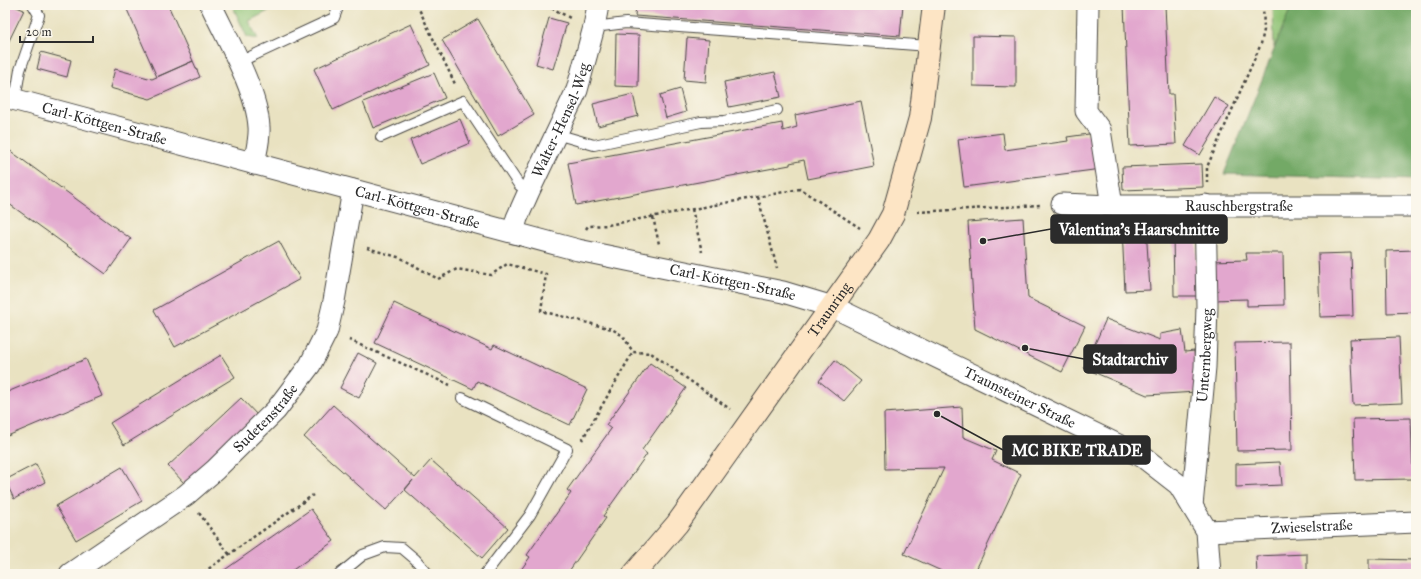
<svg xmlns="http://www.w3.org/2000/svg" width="1421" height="579" font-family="'IM FELL Great Primer',serif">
<rect width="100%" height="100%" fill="#fbf7ec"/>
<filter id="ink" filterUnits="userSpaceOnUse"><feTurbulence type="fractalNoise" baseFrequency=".025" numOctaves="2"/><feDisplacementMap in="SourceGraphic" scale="8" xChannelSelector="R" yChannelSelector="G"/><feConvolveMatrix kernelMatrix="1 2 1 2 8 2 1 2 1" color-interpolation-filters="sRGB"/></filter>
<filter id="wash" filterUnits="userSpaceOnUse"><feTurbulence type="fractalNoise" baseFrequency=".012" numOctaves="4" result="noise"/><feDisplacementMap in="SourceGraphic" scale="16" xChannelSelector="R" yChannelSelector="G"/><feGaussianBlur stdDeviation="0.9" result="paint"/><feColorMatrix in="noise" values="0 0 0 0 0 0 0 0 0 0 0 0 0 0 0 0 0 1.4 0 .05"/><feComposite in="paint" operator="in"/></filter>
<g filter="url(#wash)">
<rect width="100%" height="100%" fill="#e9e2c1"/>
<path fill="#8fc375" stroke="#5d7750" d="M232,5H280L249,21L258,39L247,37Z
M1273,5H1292L1274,48Z"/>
<path fill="#73a966" stroke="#4f6a48" d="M1292,5H1416V180L1224,174Z"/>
<g id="blocks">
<path fill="#e2a7ce" d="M8,5H12L24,10L5,49V11Z
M125,5H168L193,61L157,77Z
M636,5H903L900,36L635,16Z
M1124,5H1165L1169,94H1173L1176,144L1130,146Z
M549,18L567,23L553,69L536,64Z
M478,19L534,115L498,136L442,40Z
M411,24L430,65L333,110L314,69Z
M616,34L639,35L638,87L615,86Z
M973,36L1016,37V87L973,86Z
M687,38L709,40L706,82L684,80Z
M41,52L71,60L67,77L37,69Z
M193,61L200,77L150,99L110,88L115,69L152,79Z
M775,72L781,97L729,107L724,82Z
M434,73L445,98L373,128L363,102Z
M680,89L686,112L666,118L660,95Z
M633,94L638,116L598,126L593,104Z
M1214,97L1229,106L1200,155L1185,146Z
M861,101L874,166L808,179L804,160L790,163V165L576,205L568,163L782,123L783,131L797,127L795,115Z
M460,119L470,143L420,164L410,140Z
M1003,133L1005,150L1068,141L1067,137L1096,133L1101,169L964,187L958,139Z
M5,147L131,239L106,274L5,201Z
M1202,164L1203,187L1123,190L1122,167Z
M1023,218L1028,298L1085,326L1062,372L975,329L968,222Z
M1146,228L1150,290L1125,291L1122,229Z
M1173,231H1196L1197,296H1174Z
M279,241L300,279L175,347L154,310Z
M1416,250V312L1387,313L1386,251Z
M1246,253H1283L1284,305L1247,306V299L1211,300V261L1247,260Z
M1351,253L1353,316L1320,317L1318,254Z
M394,303L492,349L494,345L587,389L570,425L477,381L473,389L375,343Z
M1106,319L1160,340V334L1182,330L1185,352L1194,351L1197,392L1147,395L1084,368Z
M1399,337L1402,403L1353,405L1350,339Z
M1290,342L1292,450L1237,451L1235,343Z
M358,353L377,363L359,398L340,388Z
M221,355L235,377L124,445L110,423Z
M86,359L102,396L5,437V393Z
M835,360L861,381L844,401L819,381Z
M650,363L686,388L642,450L647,454L603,516L606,518L567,574H518L530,557L527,555L571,493L567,490L611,429L606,425Z
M241,398L259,417L185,484L168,466Z
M333,405L415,478L431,460L508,528L482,558L405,490L413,480L386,510L304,437Z
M962,407L963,437L996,451L992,460L1021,474L974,574H948L904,554L944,468L885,469L884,413Z
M1411,418L1413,479L1355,480L1353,419Z
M1280,462L1282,485L1236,487V464Z
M36,464L45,482L14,499L5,480Z
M122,467L142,501L76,540L56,506Z
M311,509L334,541L287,574H219Z
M1307,554V574H1257L1256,556Z
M1369,559L1416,560V574H1369Z"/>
</g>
</g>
<g filter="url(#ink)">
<use href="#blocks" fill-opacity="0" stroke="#484642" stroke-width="1"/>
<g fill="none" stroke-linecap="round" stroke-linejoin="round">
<defs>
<path id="lane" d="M594,27L626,23L929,46
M239,62L334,18L337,10L335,5
M15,100L20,70L39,15L33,5
M556,134L594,145L701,122L724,121L777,110
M381,137L463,101L519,185L529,191
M462,398L567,449L530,515L485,574
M340,574L363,555L385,547L402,548L415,559L428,574"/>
<g id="street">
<path d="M211,5C227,39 257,91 259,127C260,139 256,152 254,164"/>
<path d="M1088,5L1086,111L1100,130L1112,206"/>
<path id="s1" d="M5,97L578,250L783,292L833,307L1143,457L1179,485L1207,531L1210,574"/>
<path id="s2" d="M1062,204L1112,206H1416"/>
<path id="s3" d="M513,232L517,218L529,191L577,90L594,27L598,5"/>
<path id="s4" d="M1192,506L1205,367L1207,306L1205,205"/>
<path id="s5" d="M1207,531L1416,522"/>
<path id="s6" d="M70,574L186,495L215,470L276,410L310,365L327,331L334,301L353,190"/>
</g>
<g id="secondary">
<path id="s7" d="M634,574L677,524L879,240L893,214L920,118L934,5"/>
</g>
</defs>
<use href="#lane" stroke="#484642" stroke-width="12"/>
<use href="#street" stroke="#484642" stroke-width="23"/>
<use href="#secondary" stroke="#484642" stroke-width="24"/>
<path stroke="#484642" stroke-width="2.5" stroke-dasharray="3 3" stroke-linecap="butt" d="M417,5L456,86
M546,5L572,19
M1207,183V167L1261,44L1264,30L1263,5
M758,197L777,268
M692,209L702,252
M917,212L1040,205
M653,217L659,244
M586,229L588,226L608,225L800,189L860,228
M367,248L401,258L438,279L457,269L491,275L507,264L546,274L541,311L612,329L623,336L633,352
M349,340L450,385
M582,440L633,352L651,353L730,409
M199,513L229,554
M198,574L204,572L313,495"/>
<use href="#lane" stroke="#fff" stroke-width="10"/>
<use href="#street" stroke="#fff" stroke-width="21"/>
<use href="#secondary" stroke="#fde5c5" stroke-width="22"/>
</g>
</g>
<g text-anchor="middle" stroke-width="3.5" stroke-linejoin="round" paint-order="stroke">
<g font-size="15" fill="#2b2b2b" stroke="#fbf7ec">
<text dy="5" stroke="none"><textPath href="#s3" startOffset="122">Walter-Hensel-Weg</textPath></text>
<text dy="5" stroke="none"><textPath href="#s1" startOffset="103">Carl-Köttgen-Straße</textPath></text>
<text dy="5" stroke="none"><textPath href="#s2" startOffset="177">Rauschbergstraße</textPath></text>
<text dy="5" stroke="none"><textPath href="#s1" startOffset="427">Carl-Köttgen-Straße</textPath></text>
<text dy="5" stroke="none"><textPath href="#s1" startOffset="751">Carl-Köttgen-Straße</textPath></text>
<text dy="5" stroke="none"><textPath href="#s7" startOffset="329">Traunring</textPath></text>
<text dy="5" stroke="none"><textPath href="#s4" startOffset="151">Unternbergweg</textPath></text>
<text dy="5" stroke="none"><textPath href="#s1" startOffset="1062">Traunsteiner Straße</textPath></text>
<text dy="5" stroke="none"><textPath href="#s6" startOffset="251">Sudetenstraße</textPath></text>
<text dy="5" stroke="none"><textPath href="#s5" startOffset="105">Zwieselstraße</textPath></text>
</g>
</g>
<path fill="none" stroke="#2b2b2b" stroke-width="1.5" d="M983 241L1051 229M1025 348L1084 359M937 414L1003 450"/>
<g fill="#2b2b2b" stroke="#fbf7ec" stroke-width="1.5">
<circle cx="983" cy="241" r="4"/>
<circle cx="1025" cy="348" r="4"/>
<circle cx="937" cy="414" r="4"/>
</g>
<g fill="#2b2b2b" stroke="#2b2b2b" stroke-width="1.5">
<rect x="1051" y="215" width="176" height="28" rx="4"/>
<rect x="1084" y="345" width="92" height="28" rx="4"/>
<rect x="1003" y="436" width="147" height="28" rx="4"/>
</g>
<g font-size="16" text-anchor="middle" font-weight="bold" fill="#fff">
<text x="1139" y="235">Valentina's Haarschnitte</text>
<text x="1130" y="365">Stadtarchiv</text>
<text x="1077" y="456">MC BIKE TRADE</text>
</g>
<rect width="1421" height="579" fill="none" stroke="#fbf7ec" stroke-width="20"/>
<path d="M20 36v6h73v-6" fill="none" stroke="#2b2b2b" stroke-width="2"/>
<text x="26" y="36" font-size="12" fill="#2b2b2b" stroke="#fbf7ec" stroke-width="3" paint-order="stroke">20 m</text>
</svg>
